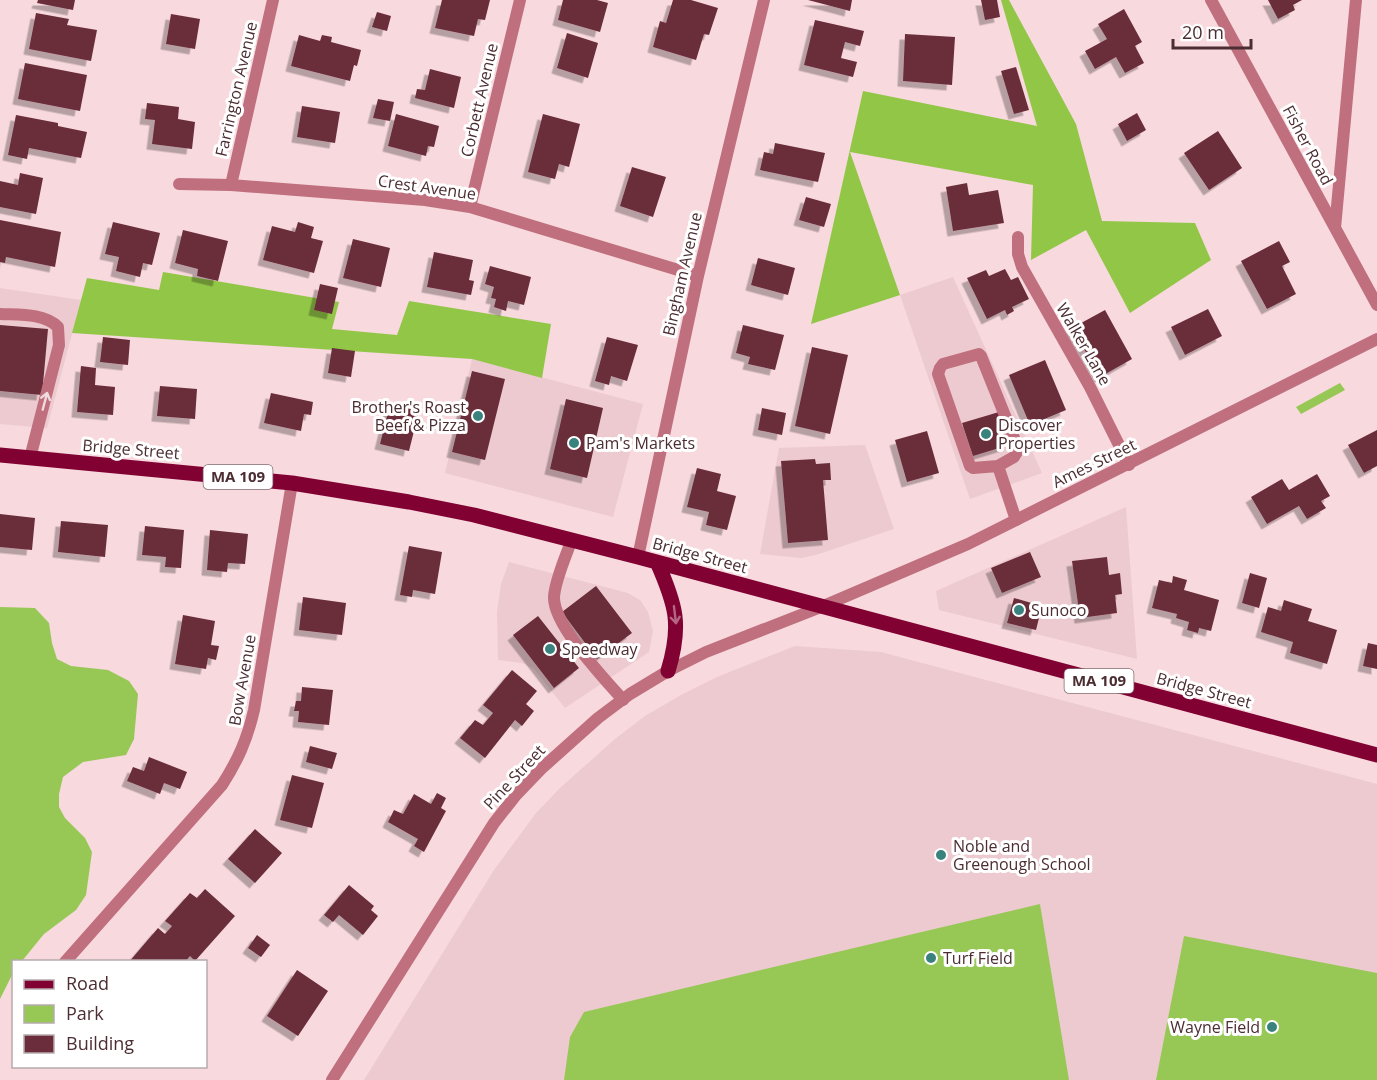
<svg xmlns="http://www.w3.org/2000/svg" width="1377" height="1080" font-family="'Open Sans',sans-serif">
<defs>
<filter id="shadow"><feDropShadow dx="-5.5" dy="5.5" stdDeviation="0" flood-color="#0004"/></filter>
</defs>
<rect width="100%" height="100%" fill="#f8d9dd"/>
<path fill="#edcacf" d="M953,277L1042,473L970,499L900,295Z
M0,288L81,300L47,428L0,424Z
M472,359L643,404L613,517L445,473Z
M865,445L894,529L819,554L802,558L760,554L779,448Z
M1126,507L1137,659L939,610L936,591Z
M509,562L628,593L640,600L648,612L653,631L649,652L565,708L534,669L522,663L498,660L497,612L501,584Z
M795,646L881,652L1377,784V1080H364L494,870L536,813L560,788L615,739L645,716L681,695L717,677Z"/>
<path fill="#97c855" d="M1340,383L1345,390L1301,414L1296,407Z
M0,607L35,608L49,623L52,643L57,659L71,666L108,670L129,681L138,694L134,739L126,755L83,762L63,777L59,794V807L65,818L85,838L92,852L86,895L76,910L44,934L22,961L14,962L13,973L0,999Z
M1040,904L1069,1080H564L570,1037L584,1012Z
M1184,936L1377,973V1080H1156Z"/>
<path fill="#92c647" d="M1001,0H1009L1076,124L1102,221L1195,223L1211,260L1130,313L1086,230L1031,260L1033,185L850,152L900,295L811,324L863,91L1037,126Z
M163,272L339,302L332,329L397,335L409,301L551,324L542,378L472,359L72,333L87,278L159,290Z"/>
<path fill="#6b2d3b" filter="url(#shadow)" d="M38,0H75L73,10L37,3Z
M442,0H490L485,20L478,19L474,36L435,28Z
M563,0H597L608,3L600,32L558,20Z
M673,0H691L718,8L709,35L704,34L696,60L653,47L660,21L666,23Z
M808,0H852L850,11Z
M981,0H997L1000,17L985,20Z
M1268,0H1302L1293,5L1295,10L1278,19Z
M1124,9L1142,42L1135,46L1144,63L1125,73L1116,57L1095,69L1085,51L1107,39L1098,24Z
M377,12L391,16L387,31L372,27Z
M36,13L69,19L67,25L97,30L91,61L29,49Z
M171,14L200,19L195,49L166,44Z
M815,20L864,31L860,46L845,42L841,58L857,62L853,77L804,65Z
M567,33L598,43L588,78L557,68Z
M905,34L955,37L952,85L903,81Z
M299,35L320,41L322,35L332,37L331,42L361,50L357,66L354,65L350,81L291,66Z
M25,63L87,75L80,111L18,99Z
M1016,67L1029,110L1014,114L1001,71Z
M430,69L461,77L454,108L415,98L417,89L425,90Z
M378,99L394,102L390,121L373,118Z
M147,103L179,107L178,119L195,122L192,149L152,144L155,120L145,119Z
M302,106L340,112L335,143L297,137Z
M1137,113L1146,130L1127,141L1118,124Z
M396,114L439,126L434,147L428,146L426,156L388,146Z
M543,114L580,124L569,167L559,164L555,179L528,172Z
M16,115L58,123V126L87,132L81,158L29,148L27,159L8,155Z
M1218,131L1242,168L1209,190L1184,153Z
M775,143L825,153L818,182L760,170L764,152L773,154Z
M632,167L666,177L653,217L620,206Z
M20,173L43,178L36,214L0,207V181L18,185Z
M967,183L969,195L998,190L1004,223L953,231L946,187Z
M806,197L831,204L824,227L799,220Z
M0,220L61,232L55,267L6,257L5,263L0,262Z
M113,222L160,233L152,265L143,263L140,277L116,271L119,257L105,254Z
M298,222L314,227L311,238L323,241L314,273L263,260L272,226L295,232Z
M183,230L228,241L218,281L197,276L198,269L175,263Z
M353,239L390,248L381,287L343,278Z
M1279,241L1290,262L1282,266L1296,294L1267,309L1241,261Z
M434,252L473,260L469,280L474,281L471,295L427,287Z
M758,258L795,268L788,295L751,285Z
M490,266L531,277L524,305L508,301L506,311L494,307L496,299L491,298L494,287L485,284Z
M1005,269L1011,280L1018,277L1029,299L1012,307L1014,311L1007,315L1005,310L987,319L967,278L986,270L989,276Z
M320,284L338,288L332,314L314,310Z
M1208,309L1222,336L1185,355L1171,327Z
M1105,310L1132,359L1100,377L1072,328Z
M0,325L48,329L42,395L0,391Z
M743,325L784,335L775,370L748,364L750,357L736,353Z
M103,337L130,340L128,365L100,362Z
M607,337L638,345L627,381L611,376L609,385L595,381Z
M812,347L848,355L830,434L795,426Z
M332,348L355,351L351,377L328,373Z
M1045,360L1066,410L1030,425L1009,375Z
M81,366L96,368L95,385L115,387L113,415L77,412Z
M472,371L505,379L485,460L452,452Z
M160,386L197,389L195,419L157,416Z
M271,393L313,402L311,415L304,414L301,431L264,423Z
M566,399L603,408L587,478L550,469Z
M390,404L419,411L409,451L380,444Z
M762,408L786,413L782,435L758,430Z
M999,412L1009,445L973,456L962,423Z
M1377,430V466L1364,473L1348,445Z
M927,431L939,473L907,482L895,440Z
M815,459L816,464L830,463L831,480H823L828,540L788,543L781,461Z
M697,468L721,474L717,491L736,496L727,530L706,525L709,512L687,507Z
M1317,474L1330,496L1321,501L1326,508L1307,519L1299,506L1267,524L1251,497L1282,479L1289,490Z
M0,514L35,518L32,550L0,547Z
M61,521L108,525L105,557L58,552Z
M145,526L184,530L181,568L165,567L166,557L142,555Z
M210,530L248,534L245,564L228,563L227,572L207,570Z
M409,546L442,552L435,594L413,590L412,597L400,595Z
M1030,552L1041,577L1002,593L991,568Z
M1107,557L1109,575L1120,573L1122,594L1115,595L1117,613L1080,618L1072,561Z
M1250,573L1267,578L1259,608L1242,603Z
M1173,576L1187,580L1184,590L1219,600L1211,631L1199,628L1198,633L1187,630L1189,622L1176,618L1177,614L1152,608L1159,580L1172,583Z
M596,586L632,633L597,659L562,612Z
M303,597L346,603L342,635L299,630Z
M1014,598L1042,606L1036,630L1007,623Z
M1284,600L1312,609L1308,621L1337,630L1327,664L1290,653L1293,642L1261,632L1268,607L1281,611Z
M183,615L215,621L211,645L219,646L216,660L208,658L206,669L175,664Z
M538,616L579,668L554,688L513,635Z
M1368,643L1377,645V669L1363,666Z
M512,670L537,691L526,704L534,711L522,726L515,720L485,758L460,738L475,720L483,725L493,713L483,705Z
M302,687L333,690L329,725L298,722L299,711H294L296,701H301Z
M310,746L337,753L332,769L306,762Z
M149,757L187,772L180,789L164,783L160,794L127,781L133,767L144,771Z
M292,775L324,783L312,828L280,820Z
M437,793L446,798L441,808L446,811L424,852L414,846L418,839L388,822L394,810L403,814L414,794L431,804Z
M255,829L282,853L255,883L228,859Z
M349,885L374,906L371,910L378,916L363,935L339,915L333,922L324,915Z
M205,889L235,916L195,961L190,956L185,962H129L158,928L165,934L172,926L165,921L190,893L197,898Z
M257,935L270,945L261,957L248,948Z
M297,970L328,991L298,1036L267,1016Z"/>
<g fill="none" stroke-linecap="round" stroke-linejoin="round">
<path stroke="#bf6f7d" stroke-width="12" d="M0,314C19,315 44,313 58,327L59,345L30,458
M979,354L981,356L1016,443L1017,452L1014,457L998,466L973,468L970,466L938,374L940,368L943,364Z
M998,466L1016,520
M572,539C566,556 555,580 554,597C553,625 604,678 623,700"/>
<path stroke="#bf6f7d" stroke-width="12" d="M1211,0L1377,305
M179,184L231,185L425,200L470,207L698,276
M231,185L273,0
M470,207L520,0
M1335,228L1356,0
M1018,237V254L1022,267L1090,387L1129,465
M638,557L698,276L764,0
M65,962L222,785C238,760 247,740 254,710L292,483"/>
<path stroke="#bf6f7d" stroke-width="12" d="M332,1080L494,823L516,795L541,769L598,718L630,694L668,671L706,652L821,607L968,544L1377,339"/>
<path stroke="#810133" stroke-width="15" d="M0,455L292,483L409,502L474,515L638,557L1377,755
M657,562C676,605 682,625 668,671"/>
</g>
<defs><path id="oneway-shaft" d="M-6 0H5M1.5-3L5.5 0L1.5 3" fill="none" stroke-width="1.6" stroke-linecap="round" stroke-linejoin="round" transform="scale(1.5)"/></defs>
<use stroke="#efdbde" href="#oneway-shaft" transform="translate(45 401) rotate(-75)"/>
<use stroke="#b36785" href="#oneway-shaft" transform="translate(675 615) rotate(83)"/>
<g fill="#3a827d" stroke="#fff" stroke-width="2">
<circle cx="478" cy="416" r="6"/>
<circle cx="986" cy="434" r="6"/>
<circle cx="574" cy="443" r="6"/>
<circle cx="1019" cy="610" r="6"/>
<circle cx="550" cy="649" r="6"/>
<circle cx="941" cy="855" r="6"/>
<circle cx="931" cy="958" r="6"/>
<circle cx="1272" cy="1027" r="6"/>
</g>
<g text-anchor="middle" stroke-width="6" stroke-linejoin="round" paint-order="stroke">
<g fill="#fff" stroke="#816c70" stroke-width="1.5">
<rect x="203.5" y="465" width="69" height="24" rx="4.5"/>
<rect x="1064.5" y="669" width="69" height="24" rx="4.5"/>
</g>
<g font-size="15" font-weight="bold" fill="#4b2d32">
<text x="238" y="482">MA 109</text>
<text x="1099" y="686">MA 109</text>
</g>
<g font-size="16" fill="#4b2d32" stroke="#fff">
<text transform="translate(236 89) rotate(-77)" y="6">Farrington Avenue</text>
<text transform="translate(479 100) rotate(-77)" y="6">Corbett Avenue</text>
<text transform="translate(1308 145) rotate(62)" y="6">Fisher Road</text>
<text transform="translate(427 187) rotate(8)" y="6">Crest Avenue</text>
<text transform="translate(682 274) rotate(-77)" y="6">Bingham Avenue</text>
<text transform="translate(1084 344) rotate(60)" y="6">Walker Lane</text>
<text transform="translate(131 449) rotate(5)" y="6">Bridge Street</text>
<text transform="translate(1094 463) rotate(-26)" y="6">Ames Street</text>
<text transform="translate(700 555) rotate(15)" y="6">Bridge Street</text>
<text transform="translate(242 680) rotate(-80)" y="6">Bow Avenue</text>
<text transform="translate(1204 690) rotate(15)" y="6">Bridge Street</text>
<text transform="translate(514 777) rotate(-47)" y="6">Pine Street</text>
</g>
<g font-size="16" fill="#4b2d32" stroke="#fff" text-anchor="start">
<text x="466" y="413" text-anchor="end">Brother's Roast<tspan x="466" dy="18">Beef &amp; Pizza</tspan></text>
<text x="998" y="431">Discover<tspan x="998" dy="18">Properties</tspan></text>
<text x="586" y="449">Pam's Markets</text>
<text x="1031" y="616">Sunoco</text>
<text x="562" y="655">Speedway</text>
<text x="953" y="852">Noble and<tspan x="953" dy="18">Greenough School</tspan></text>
<text x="943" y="964">Turf Field</text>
<text x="1260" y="1033" text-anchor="end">Wayne Field</text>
</g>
</g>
<rect x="12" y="960" width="195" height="108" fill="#ffffff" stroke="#b7abad" stroke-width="1.5"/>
<rect x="24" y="980" width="30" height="9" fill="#810133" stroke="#b7abad" stroke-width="1.5"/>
<text x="66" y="990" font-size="18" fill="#4b2d32">Road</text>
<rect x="24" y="1005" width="30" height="18" fill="#97c855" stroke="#b7abad" stroke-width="1.5"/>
<text x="66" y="1020" font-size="18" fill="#4b2d32">Park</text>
<rect x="24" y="1035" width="30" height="18" fill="#6b2d3b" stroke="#b7abad" stroke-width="1.5"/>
<text x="66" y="1050" font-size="18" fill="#4b2d32">Building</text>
<path d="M1173 39v9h78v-9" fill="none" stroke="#4b2d32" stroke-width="3"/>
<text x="1182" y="39" font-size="18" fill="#4b2d32" stroke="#ffffff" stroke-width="4.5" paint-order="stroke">20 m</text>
</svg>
